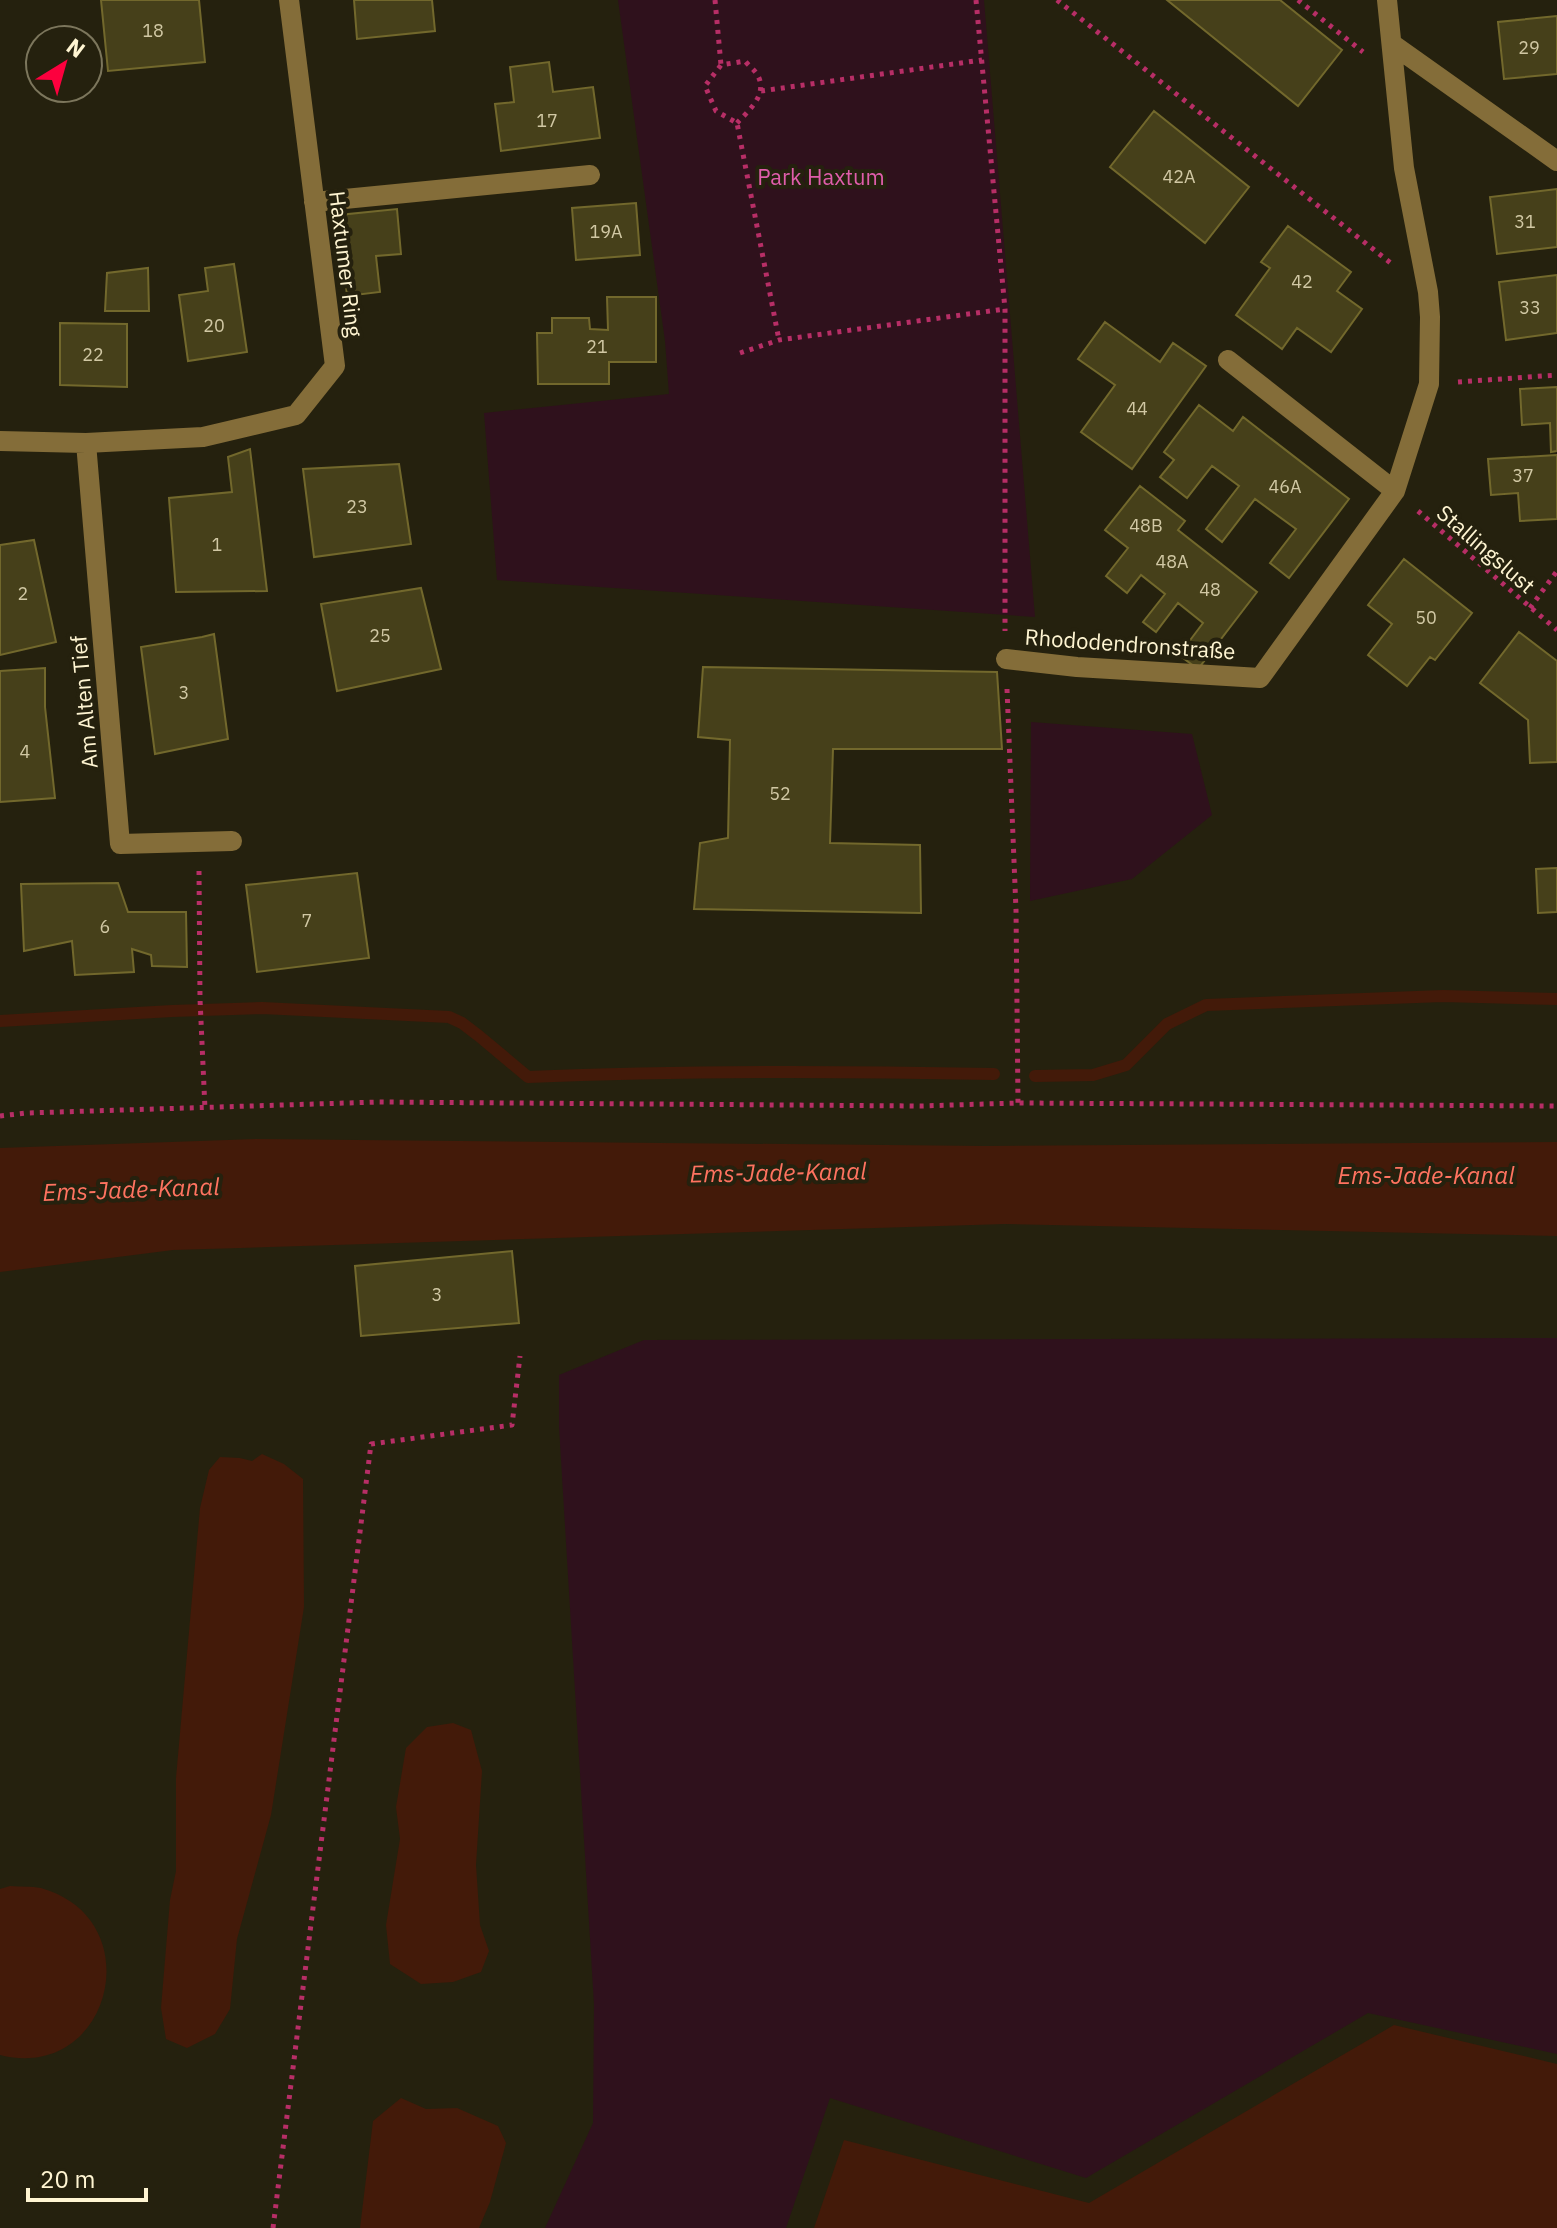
<svg xmlns="http://www.w3.org/2000/svg" width="1557" height="2228" font-family="'IBM Plex Sans',sans-serif">
<rect width="100%" height="100%" fill="#25210e"/>
<path fill="#2f111c" d="M618,0H984L1035,617L497,580L484,413L669,394L665,341Z
M1031,722L1192,734L1212,815L1132,879L1030,901Z
M1557,1338V2054L1368,2013L1086,2178L830,2098L786,2228H545L593,2123L594,2004L559,1427V1375L644,1340Z"/>
<path fill="#431a09" d="M257,1139L985,1146L1557,1142V1236L1005,1224L173,1250L0,1272V1148Z
M262,1454L284,1464L303,1479L304,1607L271,1815L237,1939L230,2009L215,2034L187,2048L166,2039L161,2008L170,1900L176,1871V1778L200,1508L209,1470L220,1457L240,1458L252,1461Z
M453,1723L471,1730L482,1771L476,1865L480,1925L489,1951L481,1972L453,1982L421,1984L390,1964L386,1925L400,1839L396,1807L406,1748L427,1727Z
M10,1886C20,1887 31,1886 41,1888C152,1919 111,2083 0,2055V1889Z
M1394,2025L1557,2064V2228H814L844,2140L1089,2203Z
M401,2098L426,2109L457,2108L498,2126L506,2143L490,2202L479,2228H360L373,2121Z"/>
<g fill="none" stroke-linecap="round" stroke-linejoin="round">
<path stroke="#431a09" stroke-width="12" d="M0,1021L172,1011L262,1008L449,1017L462,1023L479,1036L528,1077C683,1070 838,1071 994,1074
M1035,1076L1093,1075L1126,1065L1167,1024L1206,1005L1443,996L1557,999"/>
</g>
<path fill="#46401a" stroke="#72682c" stroke-width="2" d="M101,0H199L205,62L108,71Z
M354,0H432L435,31L357,39Z
M1167,0H1280L1342,50L1298,106Z
M1557,16V74L1504,79L1498,22Z
M549,62L553,92L593,87L600,138L501,151L495,104L514,102L510,67Z
M1154,111L1249,187L1205,243L1110,167Z
M1557,189V247L1497,254L1490,197Z
M636,203L640,255L576,260L572,208Z
M397,209L401,254L376,256L380,292L347,296L339,215Z
M1288,226L1351,272L1337,291L1362,309L1331,352L1297,328L1282,349L1236,315L1270,268L1261,262Z
M234,264L247,352L188,361L179,295L208,291L205,268Z
M148,268L149,311H105L107,273Z
M1557,275V333L1506,340L1499,282Z
M607,297H656V362H609V384H538L537,333H552V318H589L590,329L608,330Z
M1105,322L1160,362L1173,343L1206,366L1132,469L1081,432L1115,385L1078,359Z
M60,323L127,324V387L60,385Z
M1557,387V451L1551,452L1550,423L1522,425L1520,389Z
M1199,405L1233,431L1243,417L1349,499L1289,578L1270,563L1296,529L1255,499L1222,542L1206,529L1239,486L1212,466L1187,498L1160,477L1174,460L1164,452Z
M250,449L267,591L176,592L169,498L232,492L228,457Z
M1557,455V519L1520,521L1518,493L1491,495L1488,459Z
M399,464L411,544L314,557L303,469Z
M1140,486L1185,521L1178,530L1257,592L1198,669L1179,655L1203,623L1178,603L1156,632L1143,622L1165,594L1141,575L1127,593L1106,576L1128,548L1105,530Z
M34,540L56,642L0,655V545Z
M1404,559L1472,613L1435,660L1430,657L1407,686L1368,655L1392,624L1368,605Z
M421,588L441,669L337,691L321,604Z
M1519,632L1557,661V762L1530,763L1528,720L1480,683Z
M214,634L228,739L155,754L141,647L202,637Z
M703,667L997,672L1002,749H833L830,843L920,845L921,913L694,909L700,843L728,838L730,740L698,737Z
M45,668V707L55,798L0,802V671Z
M1557,868V912L1538,913L1536,869Z
M357,873L369,958L257,972L246,885Z
M118,883L128,912H186L187,967L152,966L151,955L132,949L134,972L75,975L72,941L24,951L21,884Z
M512,1251L519,1323L361,1336L355,1266Z"/>
<g fill="none" stroke-linecap="round" stroke-linejoin="round">
<path stroke="#b72e66" stroke-width="5" stroke-dasharray="4 6" stroke-linecap="butt" d="M715,0L721,65
M976,0L1005,309V631
M1057,0L1392,264
M1298,0L1363,52
M761,91L982,60
M737,123C748,111 768,95 758,76C756,71 748,65 745,61L721,65L705,86L716,111L737,123L779,340
M740,353L779,340L1005,309
M1458,382L1557,375
M1418,511L1557,630
M1530,608L1557,571
M1007,689L1016,910L1018,1103
M199,871L200,999L205,1109
M0,1116L26,1113L378,1102L920,1106L1018,1103L1557,1106
M273,2228L371,1444L512,1425L520,1356"/>
<path stroke="#846d39" stroke-width="20" d="M1392,44L1557,161
M314,202L590,175
M1228,360L1395,491L1429,384L1430,317L1428,292L1404,168L1387,0
M0,441L86,443L203,437L296,415L335,366L289,0
M86,443L120,844L232,841
M1006,659L1077,667L1260,678L1395,491"/>
</g>
<g text-anchor="middle" stroke-width="8" stroke-linejoin="round" paint-order="stroke">
<g font-size="18" fill="#d1c8a4">
<text x="153" y="37">18</text>
<text x="1529" y="54">29</text>
<text x="547" y="127">17</text>
<text x="1179" y="183">42A</text>
<text x="1525" y="228">31</text>
<text x="606" y="238">19A</text>
<text x="1302" y="288">42</text>
<text x="1530" y="314">33</text>
<text x="214" y="332">20</text>
<text x="597" y="353">21</text>
<text x="93" y="361">22</text>
<text x="1137" y="415">44</text>
<text x="1523" y="482">37</text>
<text x="1285" y="493">46A</text>
<text x="357" y="513">23</text>
<text x="1146" y="532">48B</text>
<text x="217" y="551">1</text>
<text x="1172" y="568">48A</text>
<text x="1210" y="596">48</text>
<text x="23" y="600">2</text>
<text x="1426" y="624">50</text>
<text x="380" y="642">25</text>
<text x="184" y="699">3</text>
<text x="25" y="758">4</text>
<text x="780" y="800">52</text>
<text x="307" y="927">7</text>
<text x="105" y="933">6</text>
<text x="437" y="1301">3</text>
</g>
<g font-size="22" fill="#e05dab" stroke="#25210e">
<text x="821" y="185">Park Haxtum</text>
</g>
<g font-size="22" fill="#fff5d2" stroke="#25210e">
<text transform="translate(346 264) rotate(83)" y="8">Haxtumer Ring</text>
<text transform="translate(1486 549) rotate(41)" y="8">Stallingslust</text>
<text transform="translate(1130 644) rotate(4)" y="8">Rhododendronstraße</text>
<text transform="translate(84 702) rotate(-95)" y="8">Am Alten Tief</text>
</g>
<g font-size="24" font-style="italic" fill="#ff7360" stroke="#25210e">
<text transform="translate(778 1173) rotate(-1)" y="8">Ems-Jade-Kanal</text>
<text x="1426" y="1184">Ems-Jade-Kanal</text>
<text transform="translate(131 1190) rotate(-2)" y="8">Ems-Jade-Kanal</text>
</g>
</g>
<g transform="translate(64 64) rotate(37)"><circle r="38" fill="#25210e" stroke="#7c765c" stroke-width="2"/>
<path d="M0-6L14 30L0 20L-14 30Z" fill="#fd003e"/>
<text y="-12" font-size="22" font-weight="bold" text-anchor="middle" fill="#fff5d2">N</text>
</g>
<path d="M28 2188v12h118v-12" fill="none" stroke="#fff5d2" stroke-width="4"/>
<text x="40" y="2188" font-size="24" fill="#fff5d2" stroke="#25210e" stroke-width="6" paint-order="stroke">20 m</text>
</svg>
